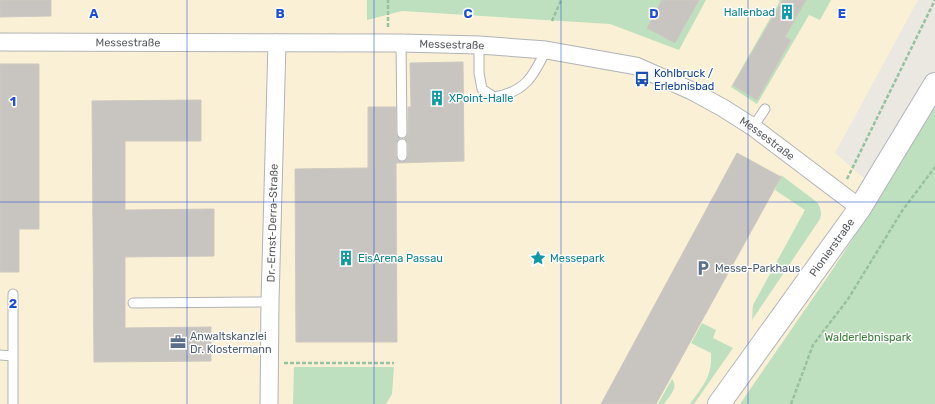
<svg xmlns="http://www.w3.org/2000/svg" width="935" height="404" font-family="Rubik,sans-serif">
<rect width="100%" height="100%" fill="#eae8e0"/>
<path fill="#faf0d5" d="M0,0H367V19L403,0H918L835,153L882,194L831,272L740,404H0Z"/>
<path fill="#bfe0be" d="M367,0H706L679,50L610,24L402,11L367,20Z
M778,0H831L820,20L809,15L757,104L731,87L780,1Z
M935,102V404H740L831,272L882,194Z
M781,175L818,203C821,210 822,213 820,219L752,320L753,305L805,210L775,190Z
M702,323L716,330L713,338L733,348L694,404H690C703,385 712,378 711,353L691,343Z
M294,367H394L392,394L386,404H293Z
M672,379C679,388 669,396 664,404H658Z"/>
<path fill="#c8c4bf" stroke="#cec9bf" d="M0,0H51V16L0,17Z
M662,0H699L675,43L647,28Z
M783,0H806L785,37L791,40L757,100L733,85Z
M463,62L464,161L396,163L397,342H296L295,169L368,168V107H396V133L397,136L400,138L396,144V156L399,161H405L408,156V144L407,141L404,138L407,136L408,133V107H411L410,63Z
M0,64H39V229H19V272H0Z
M201,100V141H125V210L214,209V256L125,257V328L211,327V361L94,362L92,101Z
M737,153L781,177L656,404H601Z"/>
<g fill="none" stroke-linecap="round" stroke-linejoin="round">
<defs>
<path id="lane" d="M401,43L402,133
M479,45V73L482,89L494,97C525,92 533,77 546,50
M753,127L765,109
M402,156V144
M13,294V404
M133,303L270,302
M0,355L13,356"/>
<g id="street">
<path id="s1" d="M0,42L401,43L479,45L546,50L636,66L692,91L723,108L753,127L860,208"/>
<path id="s2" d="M269,404L270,302L277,43"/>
</g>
<g id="secondary">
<path id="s3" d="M719,404L860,208L935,84"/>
</g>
</defs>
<use href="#lane" stroke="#b1b3b7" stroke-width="11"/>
<use href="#street" stroke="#b1b3b7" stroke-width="19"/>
<use href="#secondary" stroke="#b2b5ba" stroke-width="24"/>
<path stroke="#98c1a1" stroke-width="2.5" stroke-dasharray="4 2" stroke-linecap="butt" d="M552,21L561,0
M388,27V0
M847,179L935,0
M284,363H394
M791,404L813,345L848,299L902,211L935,167"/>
<use href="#lane" stroke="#fff" stroke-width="9"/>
<use href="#street" stroke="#fff" stroke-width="17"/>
<use href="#secondary" stroke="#fff" stroke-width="22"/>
</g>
<path fill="none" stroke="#1d4ed8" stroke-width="1" stroke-opacity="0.55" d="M187,0V404M374,0V404M561,0V404M748,0V404M0,202H935"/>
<defs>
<symbol id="building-bare" viewBox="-9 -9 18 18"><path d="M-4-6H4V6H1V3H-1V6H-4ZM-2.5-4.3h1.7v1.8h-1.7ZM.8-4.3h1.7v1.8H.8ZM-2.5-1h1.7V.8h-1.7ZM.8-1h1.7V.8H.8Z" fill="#0f9aa8" stroke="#fff" stroke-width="2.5" paint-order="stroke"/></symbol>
<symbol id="bus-bare" viewBox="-9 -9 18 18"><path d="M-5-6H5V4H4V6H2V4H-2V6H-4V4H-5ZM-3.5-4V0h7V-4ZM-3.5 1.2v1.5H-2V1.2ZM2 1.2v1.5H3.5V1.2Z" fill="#1a4fb4" stroke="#fff" stroke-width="2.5" paint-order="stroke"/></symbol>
<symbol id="sight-bare" viewBox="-9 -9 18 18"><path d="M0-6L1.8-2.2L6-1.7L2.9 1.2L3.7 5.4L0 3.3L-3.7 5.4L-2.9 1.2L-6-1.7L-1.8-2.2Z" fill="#0f9aa8" stroke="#fff" stroke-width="2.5" paint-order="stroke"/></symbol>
<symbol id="parking-bare" viewBox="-9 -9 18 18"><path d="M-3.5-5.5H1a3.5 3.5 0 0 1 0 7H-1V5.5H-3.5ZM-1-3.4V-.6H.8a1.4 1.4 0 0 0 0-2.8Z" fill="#5c6f8a" stroke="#fff" stroke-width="2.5" paint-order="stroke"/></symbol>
<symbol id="office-bare" viewBox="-9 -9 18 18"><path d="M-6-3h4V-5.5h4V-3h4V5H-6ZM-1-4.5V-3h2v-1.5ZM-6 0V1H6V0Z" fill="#5c6f8a" stroke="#fff" stroke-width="2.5" paint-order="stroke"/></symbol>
</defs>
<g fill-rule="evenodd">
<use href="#building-bare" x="776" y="1" width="22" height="22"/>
<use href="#bus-bare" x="631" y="68" width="22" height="22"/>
<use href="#building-bare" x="426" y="87" width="22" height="22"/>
<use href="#building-bare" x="335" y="247" width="22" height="22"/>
<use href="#sight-bare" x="527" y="247" width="22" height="22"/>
<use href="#parking-bare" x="692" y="257" width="22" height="22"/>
<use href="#office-bare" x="167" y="331" width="22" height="22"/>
</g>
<g text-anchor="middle" stroke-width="3" stroke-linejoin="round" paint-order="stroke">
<g font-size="11" fill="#0d838f" stroke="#fff" text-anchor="start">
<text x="775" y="16" text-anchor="end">Hallenbad</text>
<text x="449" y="102">XPoint-Halle</text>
<text x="358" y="262">EisArena Passau</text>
<text x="550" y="262">Messepark</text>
</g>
<g font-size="11" fill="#595c60" stroke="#fff">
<text dy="4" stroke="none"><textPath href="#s1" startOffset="128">Messestraße</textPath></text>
<text dy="4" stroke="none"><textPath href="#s1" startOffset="452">Messestraße</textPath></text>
<text dy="4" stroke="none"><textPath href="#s1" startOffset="788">Messestraße</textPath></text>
<text dy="4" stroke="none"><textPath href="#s2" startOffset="181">Dr.-Ernst-Derra-Straße</textPath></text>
<text dy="4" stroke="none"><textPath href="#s3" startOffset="193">Pionierstraße</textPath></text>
</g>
<g font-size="11" fill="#164399" stroke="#fff" text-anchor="start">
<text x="654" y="77">Kohlbruck /<tspan x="654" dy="13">Erlebnisbad</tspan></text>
</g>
<g font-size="11" fill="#4e5e75" stroke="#fff" text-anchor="start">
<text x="715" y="272">Messe-Parkhaus</text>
<text x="190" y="340">Anwaltskanzlei<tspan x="190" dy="13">Dr. Klostermann</tspan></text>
</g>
<g font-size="11" fill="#3a7d3a" stroke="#fff">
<text x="868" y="341">Walderlebnispark</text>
</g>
</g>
<g font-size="13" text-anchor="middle" font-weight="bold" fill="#1d4ed8" stroke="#fff" stroke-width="3" stroke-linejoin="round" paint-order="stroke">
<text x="94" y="18">A</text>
<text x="280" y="18">B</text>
<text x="468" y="18">C</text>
<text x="654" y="18">D</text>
<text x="842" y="18">E</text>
<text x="13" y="106">1</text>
<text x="13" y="308">2</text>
</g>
</svg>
